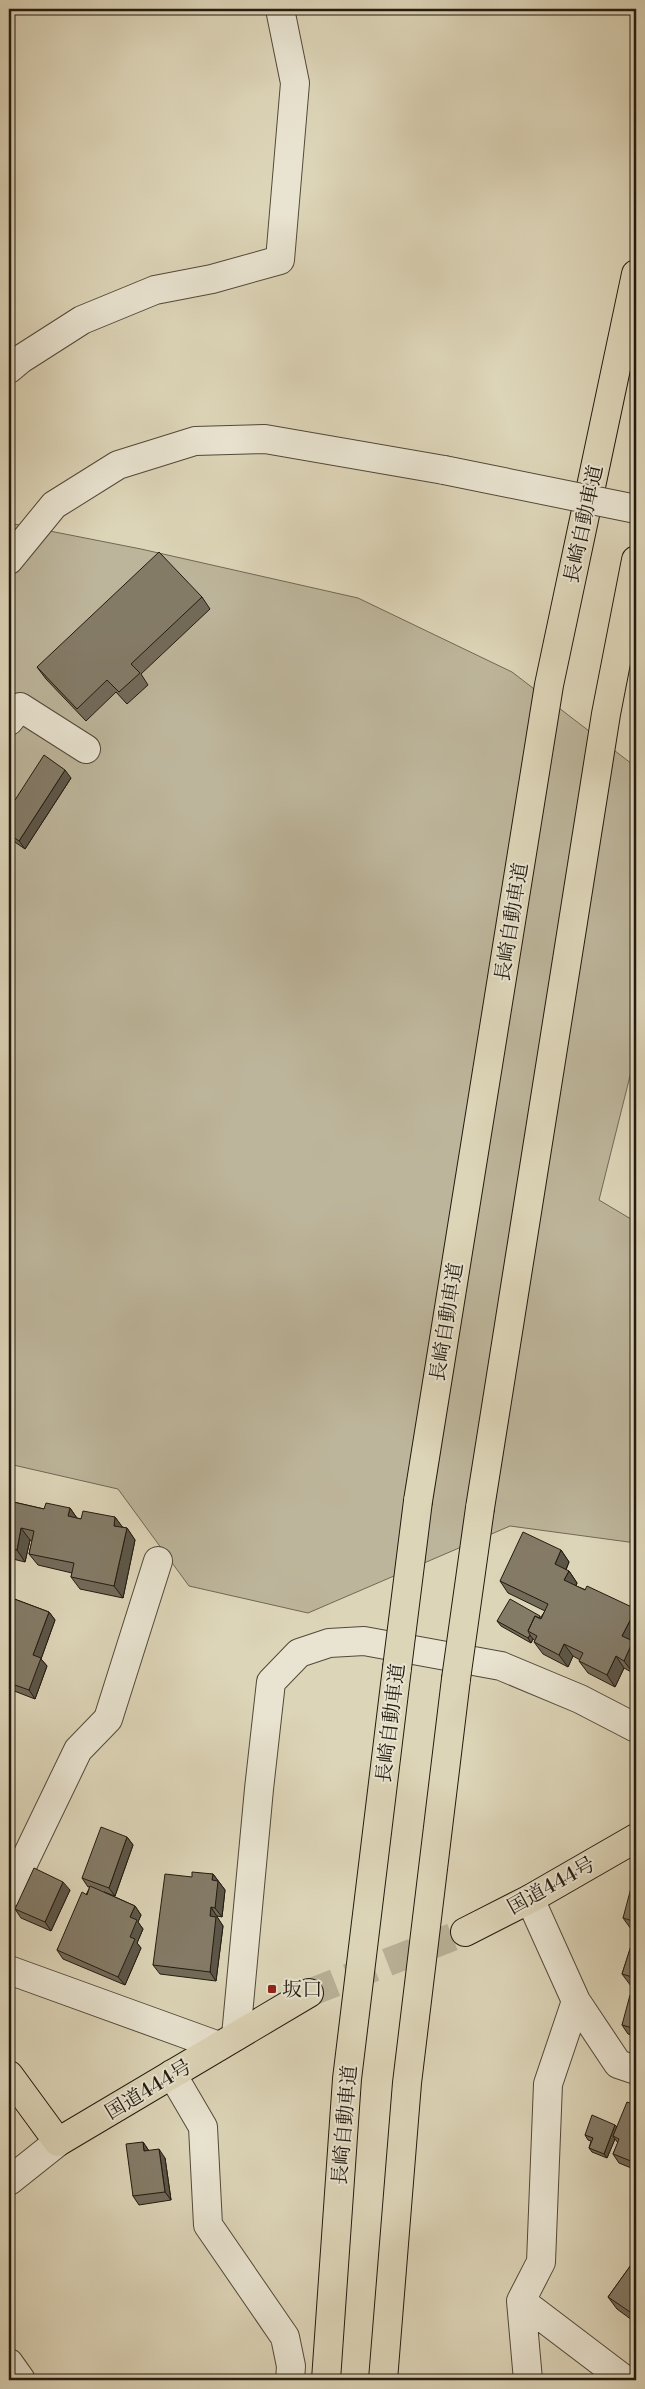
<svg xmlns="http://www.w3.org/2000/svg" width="645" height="2389" font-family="'Libre Bodoni','Noto Serif JP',serif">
<rect width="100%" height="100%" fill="#ddd5b8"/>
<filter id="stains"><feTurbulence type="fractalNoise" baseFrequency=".004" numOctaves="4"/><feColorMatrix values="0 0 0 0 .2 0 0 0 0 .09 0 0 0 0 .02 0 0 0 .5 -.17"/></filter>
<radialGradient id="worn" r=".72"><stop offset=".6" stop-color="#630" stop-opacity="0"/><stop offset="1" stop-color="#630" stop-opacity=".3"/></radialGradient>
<path fill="#bdb59b" stroke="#706855" d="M9,523L141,549L358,598L512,672L636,767V1052L599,1200L636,1222V1543L510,1526L308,1613L189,1586L118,1489L9,1464Z"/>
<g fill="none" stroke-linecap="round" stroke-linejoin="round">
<path stroke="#b8b096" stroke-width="28" stroke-dasharray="28 14" stroke-linecap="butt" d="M309,1993L465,1932"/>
<defs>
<path id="minor" d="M9,369L21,359L82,320L155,290L212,279L280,260L295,83L280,9
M9,560L54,505L118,465L195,441L265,439L444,470
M9,721L20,707L86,749
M9,1893L78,1750L108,1719L158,1561
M530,1899L576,2001L618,2064L636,2070
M9,1970L219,2046
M236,2036L259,1789L271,1682L299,1653L329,1643L364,1641L501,1666L580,1699L636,1728
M172,2074L203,2127L208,2225L285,2337L291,2366L290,2380
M9,2181L58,2142
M521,2301L625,2380
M9,2363L21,2380
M528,2380L521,2301L541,2262L548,2084L576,2001"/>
<path id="highway" d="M418,1501L549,685L636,274
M480,1508L606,714L636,560
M465,1932L530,1899L636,1838
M9,2075L58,2142L309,1993
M326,2380L347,2079L397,1668
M383,2380L407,2083L456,1679"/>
</defs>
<use href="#minor" stroke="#524939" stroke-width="30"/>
<use href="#highway" stroke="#231a0f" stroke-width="30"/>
<use href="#minor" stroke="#e9e4d1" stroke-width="28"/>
<use href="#highway" stroke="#ddd5b8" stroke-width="28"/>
<defs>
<path id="minor-bridge" d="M444,470L636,509"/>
<path id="highway-bridge" d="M397,1668L418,1501
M456,1679L480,1508"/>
</defs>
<use href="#minor-bridge" stroke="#524939" stroke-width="30" stroke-linecap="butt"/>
<use href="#highway-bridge" stroke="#231a0f" stroke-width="30" stroke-linecap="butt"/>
<use href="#minor-bridge" stroke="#e9e4d1" stroke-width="28"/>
<use href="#highway-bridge" stroke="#ddd5b8" stroke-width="28"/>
</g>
<path fill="#726a59" stroke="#231a0f" d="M202,597L210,609L141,674L148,685L127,704L116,692L86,721L46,679L37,667Z
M71,778L25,849L9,838V796L15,800Z
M9,1501L44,1509L70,1508L77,1518L81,1519L115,1517L122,1527L127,1528L135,1540L123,1598L80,1589L71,1577L72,1573L38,1565L29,1554L32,1541L30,1540L25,1562L9,1558Z
M561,1550L569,1562L566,1570L569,1571L577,1583L576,1586L636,1610V1637L634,1642L636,1645V1665L633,1673L624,1668L615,1687L588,1673L579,1661L580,1660L573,1656L568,1667L543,1654L534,1642L535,1641L533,1639L531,1643L501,1626L497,1621L541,1617L545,1611L508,1593L500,1581Z
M9,1597L49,1612L55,1620L41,1659L47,1666L35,1699L9,1689Z
M127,1837L133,1845L115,1896L104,1892L135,1906L141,1915L138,1922L143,1929L137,1943L141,1948L125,1985L63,1959L57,1950L90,1887H88L82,1878Z
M213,1874L225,1890L222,1917L217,1916V1917L223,1926L216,1981L160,1974L153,1965L192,1877Z
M636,1888V1987L631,1986L622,1974L636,1931L631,1929L623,1918Z
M70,1890L51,1931L21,1918L15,1909Z
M636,1997V2036L628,2034L622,2025Z
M636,2105V2170L619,2163L613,2154L618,2143L615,2139L607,2158L592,2152L589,2148L591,2141L588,2140L585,2135L615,2125L617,2127Z
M143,2142L149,2151L165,2158L171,2200L139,2205L133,2196Z
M636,2258V2323L617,2309L608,2297Z"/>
<path fill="#5c5648" stroke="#231a0f" d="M65,770L71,778L25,849L19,841Z
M70,1508L78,1520L68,1516Z
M115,1517L124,1529L114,1526Z
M21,1528L30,1540L25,1562L17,1550Z
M127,1528L135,1540L123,1598L114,1586Z
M561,1550L569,1562L563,1576L555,1564Z
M569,1571L577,1583L572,1592L564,1580Z
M636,1609V1637L634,1642L636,1645V1665L633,1673L624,1661L622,1636Z
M49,1612L55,1620L41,1659L47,1666L35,1699L29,1690L33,1655Z
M530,1635L533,1639L531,1643L528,1638Z
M564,1644L573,1656L568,1667L559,1655Z
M616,1656L624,1668L615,1687L607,1675Z
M127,1837L133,1845L115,1896L109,1888Z
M213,1874L225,1890L222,1917L215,1908L212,1880Z
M63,1882L70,1890L51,1931L45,1922Z
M135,1906L141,1915L138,1922L143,1929L137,1943L141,1948L125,1985L118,1977L130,1917Z
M211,1907L223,1926L216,1981L210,1972V1916Z
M615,2125L619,2129L613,2136L615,2139L607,2158L604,2154Z
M143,2142L149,2151H144Z
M159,2149L165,2158L171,2200L165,2192Z"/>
<path fill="#847b67" stroke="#231a0f" d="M159,552L202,597L131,664L140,673L119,692L107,680L77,709L37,667Z
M44,755L65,770L19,841L9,834V796L15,800Z
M9,1501L44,1509L46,1503L70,1508L68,1516L81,1519L83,1511L115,1517L114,1526L127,1528L114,1586L71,1577L74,1563L29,1554L34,1531L21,1528L17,1550L9,1548Z
M523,1532L561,1550L555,1564L569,1571L564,1580L585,1590L587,1586L636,1609L622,1636L633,1641L624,1661L616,1656L607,1675L579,1661L583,1653L564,1644L559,1655L534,1642L537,1636L528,1631L535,1616L541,1619L548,1604L500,1581Z
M9,1597L49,1612L33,1655L41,1658L29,1690L9,1683Z
M510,1599L540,1616L539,1618L535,1616L528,1631L530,1635L528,1638L497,1621Z
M101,1827L127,1837L109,1888L82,1878Z
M34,1868L63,1882L45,1922L15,1909Z
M192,1872L213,1874L212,1880L218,1881L215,1908L211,1907L210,1916L216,1917L210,1972L153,1965L165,1874L192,1877Z
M90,1886L135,1906L130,1917L137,1920L130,1937L135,1939L118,1977L57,1950L82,1892L87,1895Z
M631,1888L635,1891L636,1888V1922L623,1918Z
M636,1930V1978L622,1974Z
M630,1995L636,1997V2029L622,2025Z
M627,2102L636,2105V2163L613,2154L619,2139L613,2136Z
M592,2115L615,2125L604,2154L589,2148L593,2138L585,2135Z
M143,2142L144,2151L159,2149L165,2192L133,2196L126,2144Z
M636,2258V2316L608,2297Z"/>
<rect fill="#8f2418" stroke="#e9e4d1" stroke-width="2" x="267" y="1984" width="10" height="10" rx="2.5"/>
<g text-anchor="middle" stroke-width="4" stroke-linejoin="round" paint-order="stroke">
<g font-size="20" fill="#231a0f" stroke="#e9e4d1">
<text transform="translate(583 524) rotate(-78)" y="7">長崎自動車道</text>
<text transform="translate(511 922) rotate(-81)" y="7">長崎自動車道</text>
<text transform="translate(446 1322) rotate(-81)" y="7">長崎自動車道</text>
<text transform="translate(390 1723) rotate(-83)" y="7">長崎自動車道</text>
<text transform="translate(551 1885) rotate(-29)" y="7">国道444号</text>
<text transform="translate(148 2089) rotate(-31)" y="7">国道444号</text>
<text transform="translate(344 2125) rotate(-85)" y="7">長崎自動車道</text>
</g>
<g font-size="20" fill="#231a0f" stroke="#e9e4d1" text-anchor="start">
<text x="282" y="1996">坂口</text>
</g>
</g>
<rect width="645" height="2389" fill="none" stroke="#ddd5b8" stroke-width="30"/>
<rect x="10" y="10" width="625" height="2369" fill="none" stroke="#231a0f" stroke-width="2.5"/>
<rect x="15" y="15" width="615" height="2359" fill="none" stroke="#231a0f"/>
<rect width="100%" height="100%" filter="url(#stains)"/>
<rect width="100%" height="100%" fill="url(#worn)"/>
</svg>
